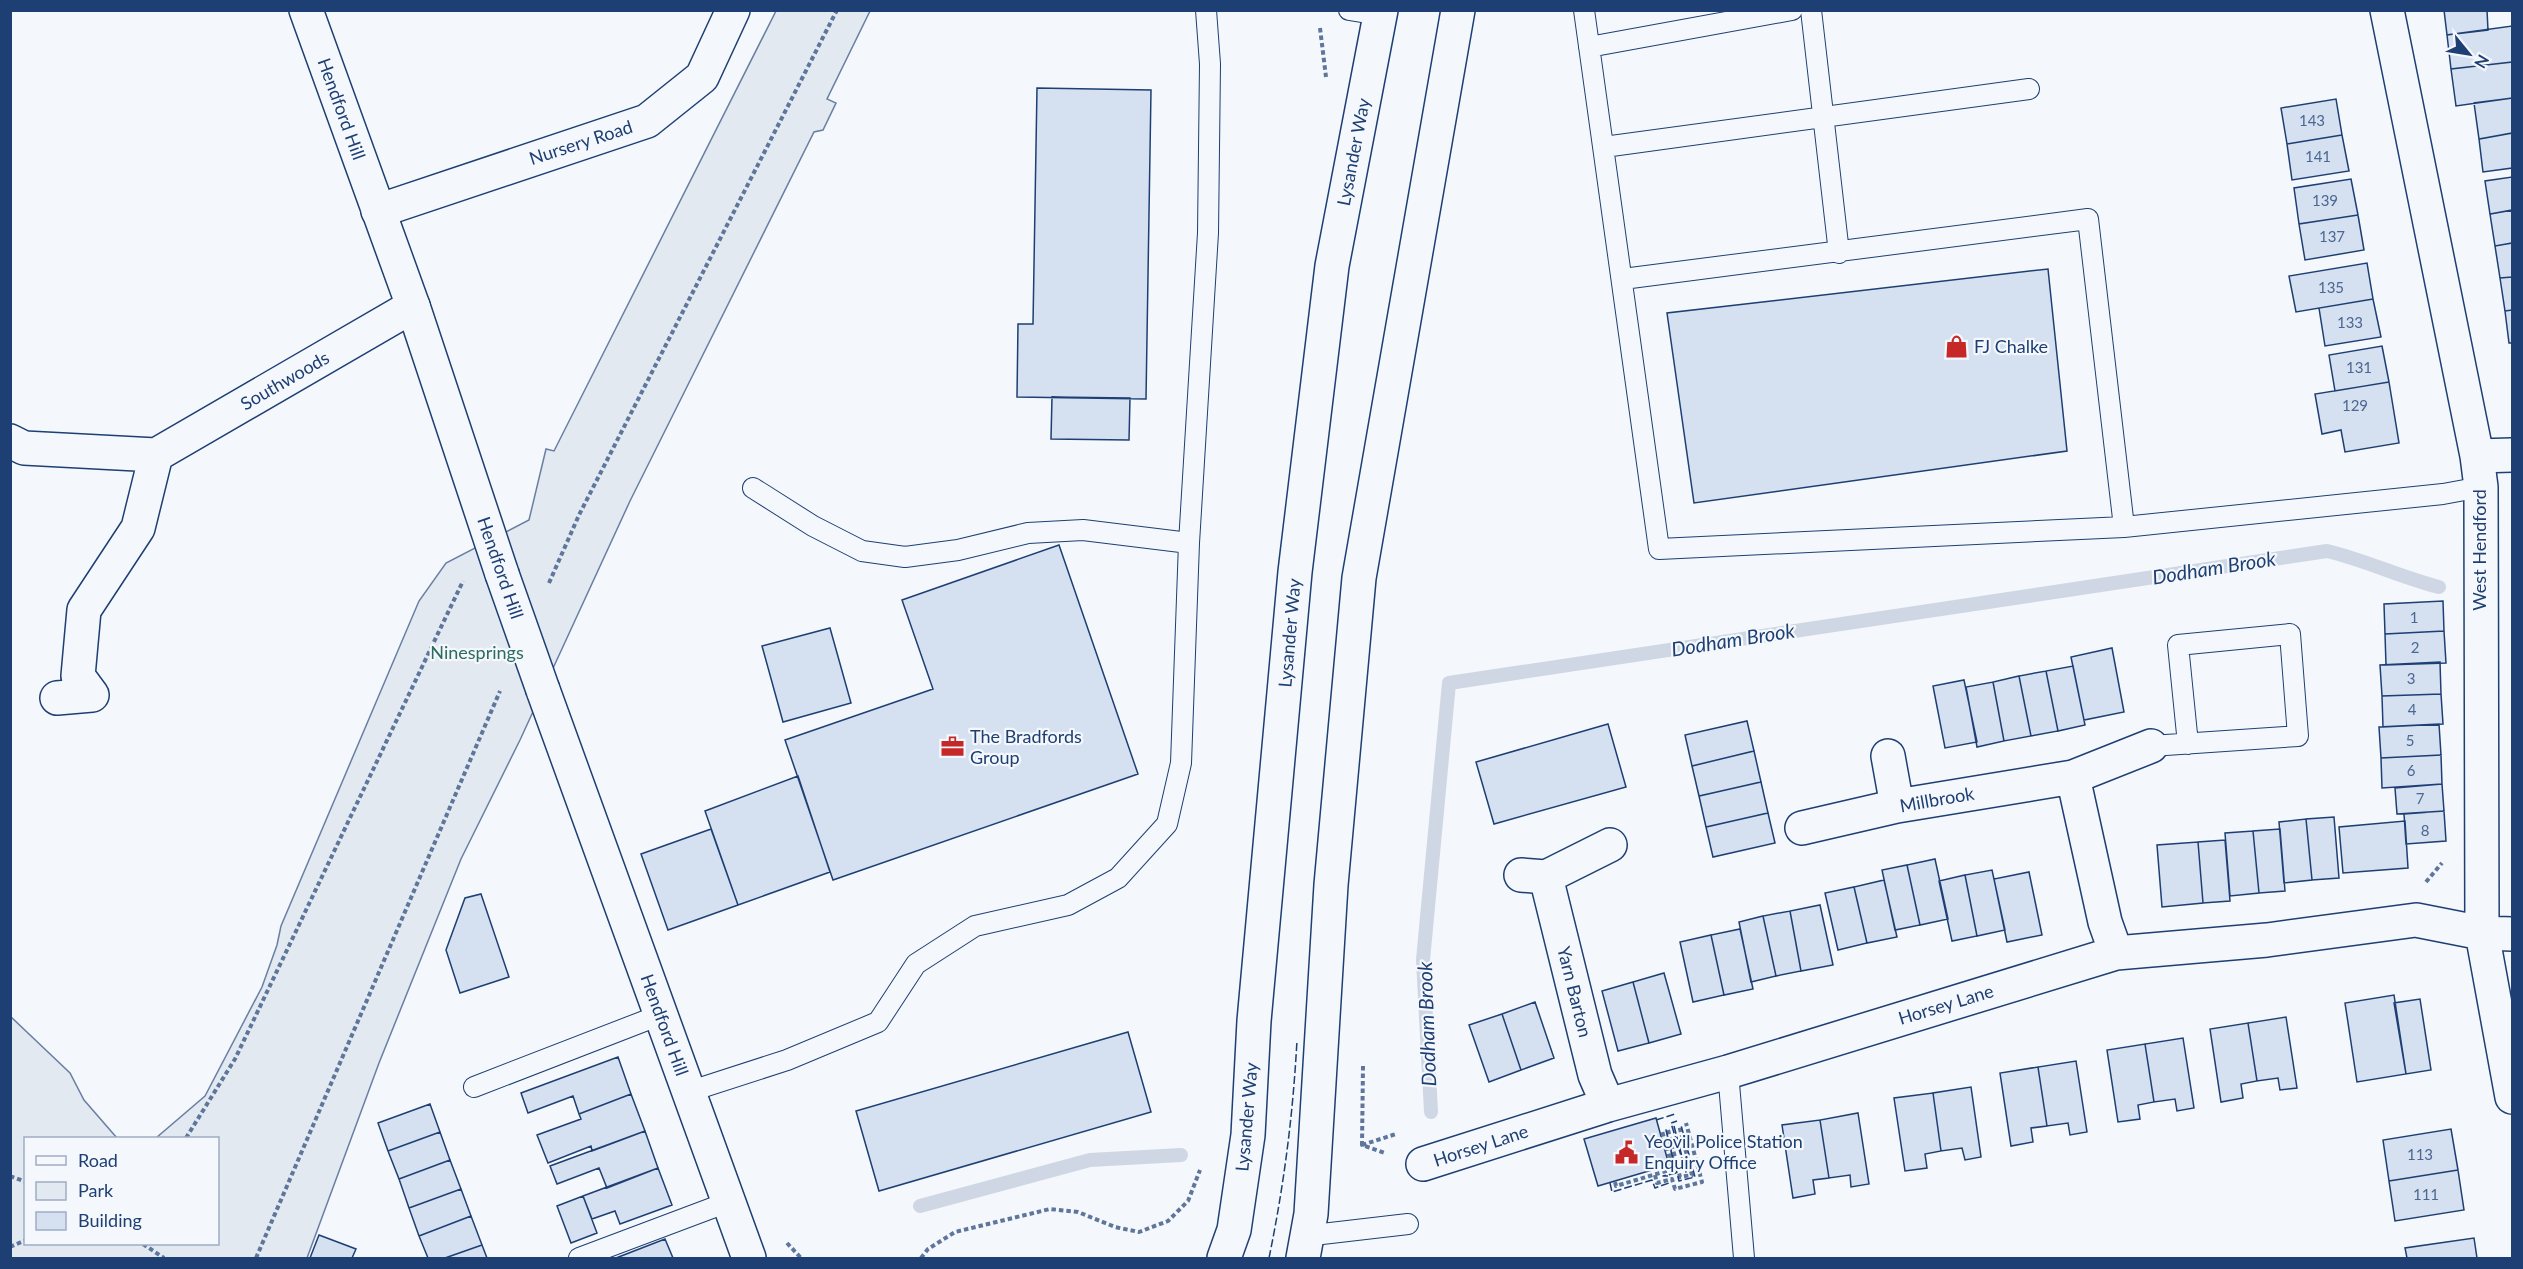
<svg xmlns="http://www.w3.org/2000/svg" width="2523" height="1269" font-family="Lato,sans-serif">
<rect width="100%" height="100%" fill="#f4f7fb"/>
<path fill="#e3e9f0" stroke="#687fa3" stroke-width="1.5" d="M776,11H870L827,99L836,103L823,130L814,132L630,501L520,740L461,859L379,1063L307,1258H11L10,1016L70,1073L84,1100L117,1138H26V1244H218V1138H156L205,1096L262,987L277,945L281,926L419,601L446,563L529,520L546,449L554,451Z"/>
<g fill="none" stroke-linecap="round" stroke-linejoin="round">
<path stroke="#cfd7e4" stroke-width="14" d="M1431,1112L1423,960L1449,683L2327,551C2365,560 2400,577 2439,587
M920,1206L1090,1160L1181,1155"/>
</g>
<path fill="#d5e0f0" stroke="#1d3f73" stroke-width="1.5" d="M2444,10H2487L2488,30L2447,35Z
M2512,26V62L2451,69L2447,35Z
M2512,62V98L2456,106L2451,69Z
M1037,88L1151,90L1146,399L1017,397L1018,324H1033Z
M2512,98V133L2479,139L2474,103Z
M2336,99L2342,135L2287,144L2281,108Z
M2512,133V168L2483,172L2479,139Z
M2342,135L2349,171L2292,180L2287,144Z
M2512,177V210L2490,214L2485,181Z
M2351,179L2358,215L2299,224L2294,188Z
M2512,210V243L2495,246L2490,214Z
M2358,215L2364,250L2305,260L2299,224Z
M2512,243V277L2500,278L2495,246Z
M2367,263L2373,299L2296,312L2289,276Z
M2048,269L2067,451L1694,503L1667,313Z
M2512,277V310L2505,311L2500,278Z
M2373,299L2381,337L2325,346L2319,308Z
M2512,310V343H2509L2505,311Z
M2382,346L2389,382L2335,391L2329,355Z
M2389,382L2399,443L2345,452L2341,430L2322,434L2315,394Z
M1052,397L1130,398L1129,440L1051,439Z
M1059,545L1138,774L833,880L785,740L933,689L902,600Z
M2443,601L2444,631L2385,634L2384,604Z
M830,628L851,703L783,722L762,646Z
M2444,631L2446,663L2386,665L2385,634Z
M2112,648L2124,712L2084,720L2071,657Z
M2440,662L2441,694L2382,696L2380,665Z
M2073,666L2085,725L2058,731L2046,671Z
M2046,671L2058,731L2031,736L2019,676Z
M2019,676L2031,736L2004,741L1993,682Z
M1964,680L1977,742L1945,748L1933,686Z
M1993,682L2004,741L1977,747L1966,687Z
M2441,694L2443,724L2383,727L2382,696Z
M1747,721L1754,751L1692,766L1685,735Z
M1608,724L1626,787L1494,824L1476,762Z
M2439,724L2441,755L2381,758L2379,727Z
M1754,751L1761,782L1699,796L1692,766Z
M2441,755L2442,784L2382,788L2381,758Z
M798,776L830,872L738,905L705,811Z
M1761,782L1768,813L1706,827L1699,796Z
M2442,784L2444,811L2397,814L2395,788Z
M2444,811L2446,841L2406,844L2404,814Z
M1768,813L1775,843L1713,857L1706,827Z
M2334,817L2339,878L2312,880L2306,819Z
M2306,819L2312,880L2284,883L2279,822Z
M2405,821L2408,868L2343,873L2339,827Z
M711,829L738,905L668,930L641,854Z
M2280,829L2285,891L2259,893L2253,831Z
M2253,831L2259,893L2230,896L2225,833Z
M2225,840L2230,901L2203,903L2198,842Z
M2198,842L2203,903L2162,907L2157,845Z
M1935,859L1948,919L1920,925L1907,865Z
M1907,865L1920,925L1895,930L1882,870Z
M1992,870L2005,930L1977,936L1965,875Z
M2029,872L2042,935L2007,942L1994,879Z
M1965,875L1977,936L1952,941L1939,881Z
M1884,880L1897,937L1867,943L1854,887Z
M1854,887L1867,943L1838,950L1825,893Z
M481,894L509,977L460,993L446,950L465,898Z
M1820,905L1833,965L1801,971L1790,911Z
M1790,911L1801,971L1776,976L1763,916Z
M1763,916L1776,976L1751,982L1739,922Z
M1740,929L1753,989L1724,995L1711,935Z
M1711,935L1724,995L1693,1002L1680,942Z
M1664,973L1681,1034L1649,1043L1633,982Z
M1633,982L1649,1043L1618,1051L1602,991Z
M2394,995L2406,1074L2357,1082L2345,1003Z
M2420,999L2431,1070L2406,1074L2394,1003Z
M1535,1002L1554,1058L1521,1070L1502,1014Z
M1502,1014L1521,1070L1489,1082L1469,1025Z
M2286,1017L2297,1088L2280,1090L2278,1078L2257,1081L2248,1023Z
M2248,1023L2257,1081L2241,1084L2243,1098L2221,1102L2210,1029Z
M1128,1032L1151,1112L879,1191L856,1111Z
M2183,1038L2194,1108L2177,1111L2175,1099L2154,1102L2145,1044Z
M2145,1044L2154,1102L2138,1105L2140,1119L2118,1122L2107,1050Z
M618,1057L631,1094L579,1114L573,1096L528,1113L521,1093Z
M2076,1061L2087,1132L2070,1135L2068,1123L2047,1126L2038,1067Z
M2038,1067L2047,1126L2031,1128L2033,1142L2011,1146L2000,1073Z
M1971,1087L1981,1157L1965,1160L1962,1148L1941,1151L1933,1093Z
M1933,1093L1941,1151L1925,1154L1927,1168L1905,1171L1894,1098Z
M631,1094L645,1131L592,1151L591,1146L548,1163L537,1135L581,1119L579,1114Z
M430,1104L440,1132L388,1151L378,1123Z
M1858,1113L1869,1184L1851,1187L1850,1175L1829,1178L1820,1120Z
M1656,1118L1669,1165L1598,1186L1584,1139Z
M1820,1120L1829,1178L1813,1180L1815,1194L1793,1198L1782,1125Z
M2451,1129L2458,1170L2389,1181L2383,1140Z
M645,1131L658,1168L607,1188L599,1168L557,1184L550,1166Z
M440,1132L450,1160L399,1179L388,1151Z
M450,1160L461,1189L409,1208L399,1179Z
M658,1168L672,1205L620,1224L615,1211L592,1219L583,1196Z
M2458,1170L2464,1210L2395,1221L2389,1181Z
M461,1189L471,1216L419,1236L409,1208Z
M583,1196L597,1233L571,1243L557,1206Z
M471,1216L482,1245L445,1258H428L419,1236Z
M319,1235L356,1249L352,1258H310Z
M2474,1238L2477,1258H2407L2405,1248Z
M665,1239L673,1258H616Z
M482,1245L487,1258H445Z"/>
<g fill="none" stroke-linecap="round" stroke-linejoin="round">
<defs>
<path id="service" d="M1349,10L1380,15
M1584,10L1659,549L2124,527L2443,494L2481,487
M1811,10L1839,253
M1589,47L1792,10
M1604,147L2029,89
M1623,279L2088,219L2124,527
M753,488L813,526L862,551L905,557L958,550L1028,533L1083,530L1189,543
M2151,746L2298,736L2290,634L2178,645L2188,744
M1728,1072L1744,1258
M474,1087L660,1015
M688,1092L787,1060L878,1022L916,964L975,926L1068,905L1118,878L1167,824L1181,763L1189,543L1208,233L1210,64L1206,10
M1322,1234L1408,1224
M579,1258L728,1202"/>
<path id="minor" d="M2387,10L2477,456L2481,487L2482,933L2512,1097
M378,211L647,121L702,77L733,10
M10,441L24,448L156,455L413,306
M2477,456L2512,455
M57,698L92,695L78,676L84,610L138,528L156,455
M1888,756L1897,806
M2073,777L2105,922L2116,953
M1802,828L1897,806L2073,777L2151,746
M1521,875L1546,877L1610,845
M1546,877L1595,1075L1608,1105
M1423,1164L1608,1105L1728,1072L2116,953L2267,940L2416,920L2482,933L2512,934"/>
<path id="primary" d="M1224,1258L1234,1230L1248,1135L1254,1021L1295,572L1332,266L1381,10
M1303,1258L1311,1214L1331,885L1359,578L1458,10"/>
<path id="trunk" d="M306,10L413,306L502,574
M543,690L749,1258"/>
</defs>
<use href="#service" stroke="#1d3f73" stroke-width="22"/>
<use href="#minor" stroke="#1d3f73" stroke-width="36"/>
<use href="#primary" stroke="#1d3f73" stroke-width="36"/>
<use href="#trunk" stroke="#1d3f73" stroke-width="36"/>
<path stroke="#5e769c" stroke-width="4" stroke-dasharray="4.5 3" stroke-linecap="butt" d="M1320,28L1326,77
M549,583L579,515L837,10
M2426,882L2442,863
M1363,1066L1362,1145L1385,1153
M1668,1130L1680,1177L1692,1175L1679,1125
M186,1138L235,1059L463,581
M1362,1145L1396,1134
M1655,1175L1657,1183L1672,1179L1675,1189L1702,1182L1686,1123
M10,1176L26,1182
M1615,1182L1616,1186L1673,1169L1662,1131
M787,1243L801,1258
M143,1244L164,1258
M10,1247L26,1240
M256,1258L500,691
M921,1258L928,1249L955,1232L1050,1209L1078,1212L1115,1227L1139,1232L1168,1221L1188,1201L1200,1170"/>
<use href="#service" stroke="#f4f7fb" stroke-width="20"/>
<use href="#minor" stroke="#f4f7fb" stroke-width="33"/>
<use href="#primary" stroke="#f4f7fb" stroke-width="33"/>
<use href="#trunk" stroke="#f4f7fb" stroke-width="33"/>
<defs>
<path id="trunk-bridge" d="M502,574L543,690"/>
</defs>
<use href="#trunk-bridge" stroke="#1d3f73" stroke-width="36" stroke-linecap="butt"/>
<use href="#trunk-bridge" stroke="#f4f7fb" stroke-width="33"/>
<path stroke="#1d3f73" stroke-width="1.5" stroke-dasharray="8 3" stroke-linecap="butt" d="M1656,1120L1675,1114
M1674,1126L1686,1172L1671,1123L1677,1121
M1668,1176H1663L1676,1173L1666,1130L1679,1181L1695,1177L1681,1125
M1610,1183L1612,1192L1652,1180L1655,1188L1669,1183
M1269,1258C1284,1185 1293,1115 1297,1040"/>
</g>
<defs>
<symbol id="shop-bare" viewBox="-9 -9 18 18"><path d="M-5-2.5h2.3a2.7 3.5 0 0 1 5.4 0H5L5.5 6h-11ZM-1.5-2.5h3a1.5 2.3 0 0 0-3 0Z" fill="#c62828" stroke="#f4f7fb" stroke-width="2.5" paint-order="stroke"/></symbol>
<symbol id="office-bare" viewBox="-9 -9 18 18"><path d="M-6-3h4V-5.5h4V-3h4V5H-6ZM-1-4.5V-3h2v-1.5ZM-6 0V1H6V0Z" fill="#c62828" stroke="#f4f7fb" stroke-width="2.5" paint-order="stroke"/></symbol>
<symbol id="civic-bare" viewBox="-9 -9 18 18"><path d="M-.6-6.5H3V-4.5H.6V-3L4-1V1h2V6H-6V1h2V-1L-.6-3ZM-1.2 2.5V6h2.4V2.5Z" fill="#c62828" stroke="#f4f7fb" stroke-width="2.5" paint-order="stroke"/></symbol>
</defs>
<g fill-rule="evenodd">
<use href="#shop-bare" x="1940" y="330" width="33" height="33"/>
<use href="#office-bare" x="936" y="730" width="33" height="33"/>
<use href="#civic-bare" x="1610" y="1136" width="33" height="33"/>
</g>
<g text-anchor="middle" stroke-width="4.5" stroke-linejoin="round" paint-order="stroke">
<g font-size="15" fill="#4b6792">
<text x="2312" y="126">143</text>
<text x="2318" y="162">141</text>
<text x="2325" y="206">139</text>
<text x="2332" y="242">137</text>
<text x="2331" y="293">135</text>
<text x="2350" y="328">133</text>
<text x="2359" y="373">131</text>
<text x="2355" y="411">129</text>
<text x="2414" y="623">1</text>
<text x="2415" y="653">2</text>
<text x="2411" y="684">3</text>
<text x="2412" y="715">4</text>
<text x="2410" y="746">5</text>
<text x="2411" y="776">6</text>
<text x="2420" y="804">7</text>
<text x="2425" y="836">8</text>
<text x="2420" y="1160">113</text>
<text x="2426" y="1200">111</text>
</g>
<g font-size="18" fill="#1d3f73" stroke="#f4f7fb">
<text transform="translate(341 109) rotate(70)" y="6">Hendford Hill</text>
<text transform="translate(581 143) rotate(-18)" y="6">Nursery Road</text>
<text transform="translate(1354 152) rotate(-79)" y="6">Lysander Way</text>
<text transform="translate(285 381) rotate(-30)" y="6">Southwoods</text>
<text transform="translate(2480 550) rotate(-90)" y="6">West Hendford</text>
<text transform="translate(500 568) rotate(71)" y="6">Hendford Hill</text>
<text transform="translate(1290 633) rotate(-85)" y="6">Lysander Way</text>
<text transform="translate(1937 800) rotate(-10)" y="6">Millbrook</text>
<text transform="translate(1574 992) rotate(76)" y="6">Yarn Barton</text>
<text transform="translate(1946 1005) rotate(-17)" y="6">Horsey Lane</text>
<text transform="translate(664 1025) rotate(70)" y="6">Hendford Hill</text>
<text transform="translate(1247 1117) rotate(-85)" y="6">Lysander Way</text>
<text transform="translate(1481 1146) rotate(-18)" y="6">Horsey Lane</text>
</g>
<g font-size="18" fill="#1d3f73" stroke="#f4f7fb" text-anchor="start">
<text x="1974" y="353">FJ Chalke</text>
<text x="970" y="743">The Bradfords<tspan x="970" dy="21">Group</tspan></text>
<text x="1644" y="1148">Yeovil Police Station<tspan x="1644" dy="21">Enquiry Office</tspan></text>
</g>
<g font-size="18" fill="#2c6c60" stroke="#f4f7fb">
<text x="477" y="659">Ninesprings</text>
</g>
<g font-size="20" font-style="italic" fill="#1d3f73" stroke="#f4f7fb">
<text transform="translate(2214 568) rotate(-9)" y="7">Dodham Brook</text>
<text transform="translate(1733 640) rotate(-9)" y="7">Dodham Brook</text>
<text transform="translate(1427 1024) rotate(-92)" y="7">Dodham Brook</text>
</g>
</g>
<rect width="2523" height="1269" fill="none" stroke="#1d3f73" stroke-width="24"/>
<rect x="24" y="1137" width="195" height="108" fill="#f4f7fb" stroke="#9eadc5" stroke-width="1.5"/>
<rect x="36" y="1156" width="30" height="9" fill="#f4f7fb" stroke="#9eadc5" stroke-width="1.5"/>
<text x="78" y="1167" font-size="18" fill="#1d3f73">Road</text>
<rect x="36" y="1182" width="30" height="18" fill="#e3e9f0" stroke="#9eadc5" stroke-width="1.5"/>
<text x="78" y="1197" font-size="18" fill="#1d3f73">Park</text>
<rect x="36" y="1212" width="30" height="18" fill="#d5e0f0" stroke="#9eadc5" stroke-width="1.5"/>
<text x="78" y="1227" font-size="18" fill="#1d3f73">Building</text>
<g transform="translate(2469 54) rotate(120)" stroke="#f4f7fb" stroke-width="4.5" paint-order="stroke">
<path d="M0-4.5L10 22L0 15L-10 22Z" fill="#1d3f73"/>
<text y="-9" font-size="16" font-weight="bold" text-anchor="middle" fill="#1d3f73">N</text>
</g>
</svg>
